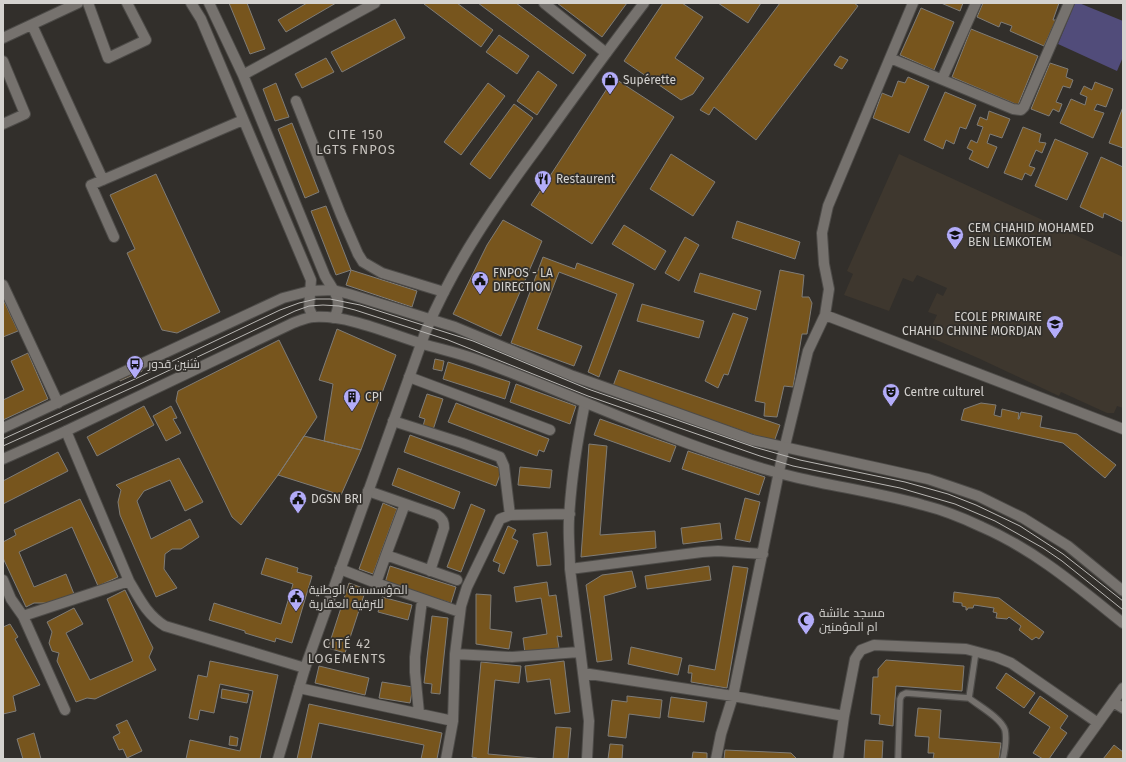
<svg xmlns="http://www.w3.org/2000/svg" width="1126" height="762" font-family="'Fira Sans',Cairo,sans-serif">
<rect width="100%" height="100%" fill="#322f2b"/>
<path fill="#3e372e" d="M899,154L1123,257V408L1117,406L1114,413H1107L1061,392L1059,396L978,358L927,336L937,315L928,312L937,293L943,296L947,288L917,275L913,282L903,278L889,311L844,295L853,274L847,271Z"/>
<path fill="#514c7a" d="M1075,3H1079L1123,21V57L1117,71L1058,44Z"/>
<path fill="#77551d" stroke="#7f7c77" d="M229,3H247L265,49L250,54Z
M307,3H336L286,32L278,20Z
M425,3H457L493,30L481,47L424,4Z
M478,3H516L586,55L573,74Z
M557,3H627L602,37Z
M663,3H682L703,17L675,58L704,78L693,94L681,100L624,61Z
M718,3H761L748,23Z
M780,3H854L858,6L756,140L714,107L709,115L700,110Z
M941,3H963L960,11Z
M983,3H1059L1053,20H1056L1044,46L1010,31L1012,26L1001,22L999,27L977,17Z
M921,8L954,22L934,70L900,55Z
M395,19L405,38L342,72L331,52Z
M971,29L1038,56L1018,105L952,77Z
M499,35L529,56L517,74L486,52Z
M840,56L848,60L842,69L834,65Z
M326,58L334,72L302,88L295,74Z
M1050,63L1068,69L1066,77L1073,80L1070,88L1063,86L1056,102L1062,104L1059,112L1053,109L1049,116L1031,109Z
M538,71L557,85L537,115L517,101Z
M908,77L929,86L909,133L873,118L882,93L892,97L898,81L905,83Z
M614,78L674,117L592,244L531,205Z
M1095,82L1113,89L1106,107L1097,104L1094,110L1104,113L1093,138L1060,123L1071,99L1085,105L1087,97L1080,94L1084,86L1092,90Z
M276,83L289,117L275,121L263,89Z
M488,83L505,96L461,155L444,142Z
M945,92L976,105L966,129L960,127L954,144L946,140L943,149L924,140Z
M514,104L533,118L490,179L470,164Z
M1123,107V148L1109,143Z
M989,111L1010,119L1002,138L990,134L987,143L997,147L988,168L969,159L973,151L967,148L971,140L977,143L983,127L977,125L980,117L987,120Z
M292,123L319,192L305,198L278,129Z
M1023,127L1041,134L1039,142L1046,143L1042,153L1036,150L1029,166L1035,168L1031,176L1025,173L1022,180L1004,173Z
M1055,139L1088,153L1067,200L1035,186Z
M671,154L715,182L693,216L650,189Z
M1101,157L1123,167V222L1104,213L1103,218L1080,207Z
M156,174L220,312L177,333L162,330L127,253L135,249L110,195Z
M326,206L351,270L336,275L311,211Z
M503,220L542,241L501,336L453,314L487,245Z
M737,221L800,242L795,259L732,238Z
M624,225L666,251L655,270L612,244Z
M685,237L699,245L679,281L665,273Z
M543,257L575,269L577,263L634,284L599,377L588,372L617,294L559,272L537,329L582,346L574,366L511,343Z
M351,270L417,291L412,307L346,285Z
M780,270L804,275L802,297H809L812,303L807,334H802L793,387L784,386L777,417L764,416L765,403L755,401Z
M700,273L761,291L756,310L694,292Z
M3,299L18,331L3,337Z
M642,304L704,321L699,338L637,321Z
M733,313L748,318L728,375L724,374L718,388L705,381Z
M337,329L396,355L361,450L324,441L333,384L319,380Z
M279,340L317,417L278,475L241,525L232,517L176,401L178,391Z
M28,353L48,399L3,420V400L24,390L11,361Z
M435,359L444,361L442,371L433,369Z
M448,362L510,382L505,399L443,379Z
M142,369V371L120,381L119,379Z
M619,370L780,425L774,442L613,386Z
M516,384L576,406L570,424L510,402Z
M427,394L443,399L433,430L423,426L425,419L419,417Z
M456,403L549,439L544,452L539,450L537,456L448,422Z
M981,403L996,405L994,415L1001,417L1002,409L1019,413L1018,419H1019L1021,412L1042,416L1040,427L1077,434L1116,465L1105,478L1063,443L961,420L964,409Z
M144,406L154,425L97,456L87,437Z
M171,406L177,418L173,419L181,433L166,441L153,416Z
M600,419L676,446L670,462L594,435Z
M410,435L502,469L496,486L404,452Z
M304,436L361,450L341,495L278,475Z
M589,444L607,446L600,535L655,531L656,548L581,557Z
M688,451L765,477L759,495L682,469Z
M58,452L68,471L3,504V481Z
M179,458L203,502L185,511L170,480L144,491L137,501L151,539L190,519L199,537L181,549H172L165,554L164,569L177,588L156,597L120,515L118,502L121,490L116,485Z
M520,467L552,470L550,488L518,485Z
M398,468L460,492L454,509L392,485Z
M745,498L760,502L750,542L735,539Z
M80,499L118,577L98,586L72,527L19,552L34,587L66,574L74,594L53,603H34L26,607L3,558V542L16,535L14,530Z
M383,503L397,509L373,574L359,569Z
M471,504L485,510L461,572L447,567Z
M720,523L722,539L683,544L681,528Z
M508,526L516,530L512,538L518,541L504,574L498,571L500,564L493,561Z
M547,532L551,565L537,566L533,534Z
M266,558L298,568L297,572L312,576L292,643L276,638L275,642L245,633V631L209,620L214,603L281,624L293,584L261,574Z
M390,566L456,587L451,603L385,583Z
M709,566L711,580L647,589L645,576Z
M733,566L748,568L727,688L691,682L692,673H688L689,665L715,670Z
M632,571L636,587L604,596L612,660L597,662L586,585L602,575Z
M547,582L549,596L556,595L562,637L557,636L559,648L525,653L523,638L547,634L541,598L516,602L514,587Z
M349,583L366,589L345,653L328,648Z
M125,590L153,648L149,657L156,670L95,699L87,698L76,702L57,661L59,653L52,651L49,643L52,632L47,622L74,608L83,624L66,633L90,680L133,661L107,599Z
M954,592L999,598L1044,632L1039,639L1036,637L1032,640L1019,630L1021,626L1009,617L1007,619L996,618L997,613L993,612L994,608L974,605L973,608H968L967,610H966V607L962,606V603L953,602Z
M476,594L491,595L490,629L512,632L509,649L476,644Z
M382,597L412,605L408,620L378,612Z
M432,616L448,618L440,694L431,693L432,684L424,683Z
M10,624L18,637L15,639L40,685L13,696L16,711L3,714V627Z
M631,647L682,658L678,675L628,664Z
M886,660L964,666L962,691L896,686L893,726L879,724L880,715L871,714L873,677H878V669Z
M210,661L278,675L260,759H186L190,740L240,751L253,691L220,684L214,713L200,710L198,720L189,718L198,675L207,677Z
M564,661L570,712L555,714L550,679L527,682L525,666Z
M481,662L521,666L519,683L495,680L488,754L544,759H477V758L472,757Z
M319,666L369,678L365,695L315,683Z
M1006,673L1035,693L1024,708L996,688Z
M382,682L413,687L410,703L379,698Z
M222,689L249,694L247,703L221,698Z
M627,696L662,700L660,718L629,714L626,738L608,736L612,700L627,702Z
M1040,696L1068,716L1060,728L1067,733L1049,759H1043L1033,753L1050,727L1029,713Z
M671,697L707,702L704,722L668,717Z
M309,704L442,733L437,759H421L424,745L319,723L311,759H297Z
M918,708L941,710L939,738L1001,743L999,759H933L934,753H928L929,737L915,736Z
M127,720L142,751L127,758L123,749L119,750L113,737L120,733L116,725Z
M556,727L571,728L568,759H553Z
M34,733L41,759H23L17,739Z
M230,736L238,738L237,746L229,745Z
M865,740L883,741L882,759H864Z
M610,744L623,745L622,759H608Z
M1114,745L1123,752V759H1103Z
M725,750L791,753L797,759H724Z
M693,752L707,753V759H692Z"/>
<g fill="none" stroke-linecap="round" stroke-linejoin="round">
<defs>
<path id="lane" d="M969,698C979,706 1001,718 1005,730C1007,739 1005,750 1003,759
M898,759L900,699L902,695L906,693L969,698L976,651"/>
<path id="street" d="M88,3L108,58L146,40L127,3
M191,3L201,19L311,280L309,308L313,317
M209,3L243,75L325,276C334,292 344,300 334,318
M544,3L606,53
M32,25L103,180
M3,38L78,3
M890,58L1013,109L1021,110L1024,107L1069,3
M3,61L25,114L3,124
M243,75L375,3
M942,79L976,3
M296,101L341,215L358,254L363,262L382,273L444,292
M114,237L91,185L243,120
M3,285L58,403
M825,315L829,289L824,264L822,233L828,206L913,3
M409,377L550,430
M393,421L462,443L500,457L504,466L510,515
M66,431L129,581C139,598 147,615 165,626L305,668
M368,491L437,515C443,519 444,522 444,528L430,571
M386,555L405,504
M340,569L376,583L386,555L457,580
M570,569C570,552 568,536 569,519C571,480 577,442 585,403
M3,580L11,599L23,616L65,710
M376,583L460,612
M23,616L129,581
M455,654L512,657L579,652
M583,673L570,569L702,552L718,551L763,554
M299,688L453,721
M1113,702L1123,708
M419,713L415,672V657L422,600
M844,716L855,659L861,650L874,645L966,649L996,657L1011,663L1098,723
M446,759L453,721L455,654L461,606L467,587L500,519L510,515L570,514
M587,759L589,721L583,673L733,696L844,716L838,759
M716,759L721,734L733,696L781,462L808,351L825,315L1123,429
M1072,759L1123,688"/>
<path id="secondary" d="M3,428L283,298L310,291L333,290L349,294L455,327L573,376L752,440L928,479L949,486L978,496L1023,518L1068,546L1123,591
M3,459L66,431L293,323C299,321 307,317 314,317C349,315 390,334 423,344C440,349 458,353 475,359C566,392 655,435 748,464C805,483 865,489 923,505C943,510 963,518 982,527C1035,550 1078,587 1123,623
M278,759L305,668L425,333C453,265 495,205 538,147C573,98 608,50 644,3"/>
</defs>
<use href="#lane" stroke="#4d4b48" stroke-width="8"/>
<use href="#street" stroke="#4d4b48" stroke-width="12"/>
<use href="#secondary" stroke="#4d4b48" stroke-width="12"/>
<use href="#lane" stroke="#76726e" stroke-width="5.5"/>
<use href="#street" stroke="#76726e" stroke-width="10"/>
<use href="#secondary" stroke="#76726e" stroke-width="10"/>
<path stroke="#b9b7b4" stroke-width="1" d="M3,439L135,379L280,310L299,303L316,299H330L360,305L473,341L588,389L754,447L800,460L905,482L948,494L976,505L1020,526L1063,554L1123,601
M3,446L138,385L295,311L309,306L323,305L339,306L355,310L448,340L588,396L760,456L793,466L900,488L955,504L995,521L1043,548L1062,561L1123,610"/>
</g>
<defs>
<symbol id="shop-pin" viewBox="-11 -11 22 30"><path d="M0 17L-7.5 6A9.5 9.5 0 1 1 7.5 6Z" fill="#b3acf9" stroke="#322f2b"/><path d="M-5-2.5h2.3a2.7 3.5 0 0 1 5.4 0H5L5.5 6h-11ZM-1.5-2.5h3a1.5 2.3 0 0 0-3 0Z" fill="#111"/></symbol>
<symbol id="restaurant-pin" viewBox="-11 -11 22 30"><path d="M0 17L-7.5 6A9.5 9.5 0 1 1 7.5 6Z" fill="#b3acf9" stroke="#322f2b"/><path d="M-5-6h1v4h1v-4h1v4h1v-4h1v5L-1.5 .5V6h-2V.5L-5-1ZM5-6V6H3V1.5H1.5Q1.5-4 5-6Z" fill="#111"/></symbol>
<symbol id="school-pin" viewBox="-11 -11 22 30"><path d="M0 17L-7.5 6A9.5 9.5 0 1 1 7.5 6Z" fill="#b3acf9" stroke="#322f2b"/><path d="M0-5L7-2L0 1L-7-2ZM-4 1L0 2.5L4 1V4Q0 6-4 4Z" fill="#111"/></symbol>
<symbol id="civic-pin" viewBox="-11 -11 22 30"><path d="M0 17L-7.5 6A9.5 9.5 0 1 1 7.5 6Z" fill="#b3acf9" stroke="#322f2b"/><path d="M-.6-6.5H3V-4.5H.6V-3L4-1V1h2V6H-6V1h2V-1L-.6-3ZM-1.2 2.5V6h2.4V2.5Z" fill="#111"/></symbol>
<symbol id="bus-pin" viewBox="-11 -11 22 30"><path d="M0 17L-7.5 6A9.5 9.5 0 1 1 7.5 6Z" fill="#b3acf9" stroke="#322f2b"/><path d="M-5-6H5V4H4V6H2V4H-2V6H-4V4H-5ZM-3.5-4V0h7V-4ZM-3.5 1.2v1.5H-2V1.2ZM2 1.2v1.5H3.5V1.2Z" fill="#111"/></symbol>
<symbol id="theatre-pin" viewBox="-11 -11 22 30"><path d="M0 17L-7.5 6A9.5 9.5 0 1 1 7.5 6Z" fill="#b3acf9" stroke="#322f2b"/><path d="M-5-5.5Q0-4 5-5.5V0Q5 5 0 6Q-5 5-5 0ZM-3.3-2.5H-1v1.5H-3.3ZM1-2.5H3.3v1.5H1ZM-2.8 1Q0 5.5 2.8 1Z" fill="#111"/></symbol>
<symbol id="building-pin" viewBox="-11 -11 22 30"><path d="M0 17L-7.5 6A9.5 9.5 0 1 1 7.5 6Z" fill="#b3acf9" stroke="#322f2b"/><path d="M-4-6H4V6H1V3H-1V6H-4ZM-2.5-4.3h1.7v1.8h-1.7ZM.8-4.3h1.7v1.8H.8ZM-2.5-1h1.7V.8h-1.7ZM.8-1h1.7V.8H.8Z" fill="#111"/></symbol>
<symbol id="mosque-pin" viewBox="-11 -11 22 30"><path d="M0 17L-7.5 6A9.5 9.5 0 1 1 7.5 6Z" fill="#b3acf9" stroke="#322f2b"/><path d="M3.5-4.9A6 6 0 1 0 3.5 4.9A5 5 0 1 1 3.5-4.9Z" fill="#111"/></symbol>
</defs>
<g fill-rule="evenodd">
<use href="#shop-pin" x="600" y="70" width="20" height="27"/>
<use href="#restaurant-pin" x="533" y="169" width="20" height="27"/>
<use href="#school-pin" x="945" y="225" width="20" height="27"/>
<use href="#civic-pin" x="470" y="270" width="20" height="27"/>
<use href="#school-pin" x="1045" y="314" width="20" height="27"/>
<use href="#bus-pin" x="125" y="354" width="20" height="27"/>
<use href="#theatre-pin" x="881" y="382" width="20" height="27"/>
<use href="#building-pin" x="342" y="387" width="20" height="27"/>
<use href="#civic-pin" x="288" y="489" width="20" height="27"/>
<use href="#civic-pin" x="286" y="587" width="20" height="27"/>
<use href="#mosque-pin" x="796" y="610" width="20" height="27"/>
</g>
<g text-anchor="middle" stroke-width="3.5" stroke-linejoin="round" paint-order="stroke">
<g font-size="12" fill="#d4d2cf" stroke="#322f2b" text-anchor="start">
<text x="623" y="84">Supérette</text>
<text x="556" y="183">Restaurent</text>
<text x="968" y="232">CEM CHAHID MOHAMED<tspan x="968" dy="14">BEN LEMKOTEM</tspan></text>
<text x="493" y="277">FNPOS - LA<tspan x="493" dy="14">DIRECTION</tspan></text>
<text x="1042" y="321" text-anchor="end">ECOLE PRIMAIRE<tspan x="1042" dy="14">CHAHID CHNINE MORDJAN</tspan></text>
<text x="148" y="368">شنين قدور</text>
<text x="904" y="396">Centre culturel</text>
<text x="365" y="401">CPI</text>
<text x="311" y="503">DGSN BRI</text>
<text x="309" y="594">المؤسسسة الوطنية<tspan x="309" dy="14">للترقية العقارية</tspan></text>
<text x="819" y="617">مسجد عائشة<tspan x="819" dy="14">ام المؤمنين</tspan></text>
</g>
<g font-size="13" letter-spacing="1" fill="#c8c4bf" stroke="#322f2b">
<text x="356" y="139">CITE 150<tspan x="356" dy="15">LGTS FNPOS</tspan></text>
<text x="347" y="648">CITÉ 42<tspan x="347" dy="15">LOGEMENTS</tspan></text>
</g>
</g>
<rect width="1126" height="762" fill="none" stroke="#d4d2cf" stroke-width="8"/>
</svg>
